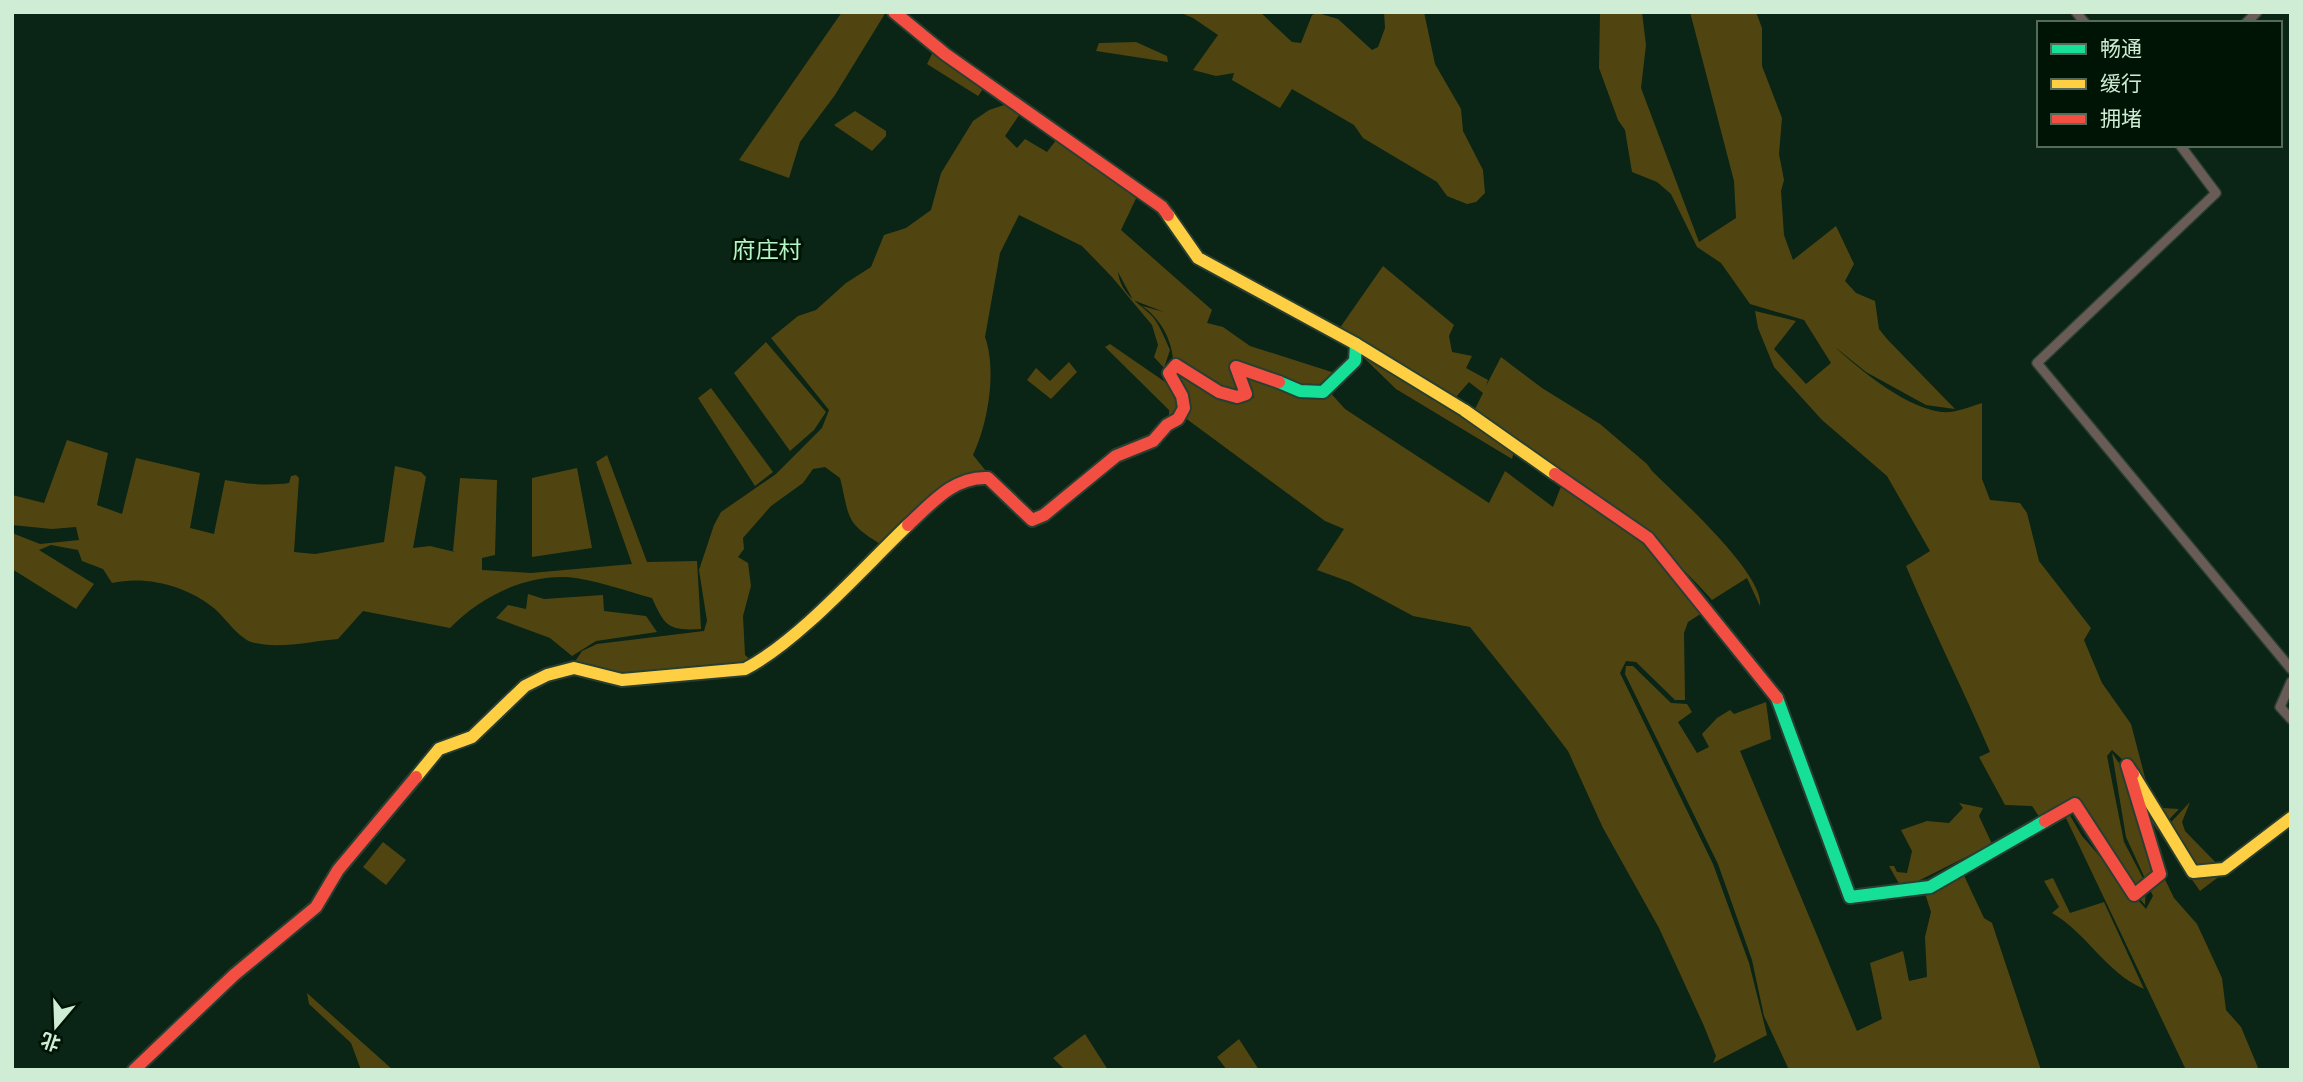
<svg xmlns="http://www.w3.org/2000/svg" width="2303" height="1082" font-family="'Noto Serif','Noto Sans SC',serif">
<rect width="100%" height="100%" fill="#0a2415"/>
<path fill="#504511" d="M842,12H886L835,95L800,142L789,178L739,160Z
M1179,12H1260L1292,42L1301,43L1312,15L1318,13L1338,19L1372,50L1378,47L1385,28L1384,12H1424L1435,64L1461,109L1463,131L1483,170L1485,193L1476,202L1467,204L1447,196L1437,182L1363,138L1354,125L1292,89L1280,108L1232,80L1234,73L1216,76L1193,70L1218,35L1193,18Z
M1600,12H1642L1646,45L1641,88L1699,242L1736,218L1734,181L1690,12H1756L1762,28V66L1782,118L1779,154L1784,180L1781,191L1784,235L1793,260L1836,226L1854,264L1845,281L1856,293L1875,301L1879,329L1887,339L1955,409L1926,405L1866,372L1835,347C1860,370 1914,415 1950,412C1960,411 1972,406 1982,403V479L1990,500L2020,503L2027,513L2039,561L2091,628L2084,640L2102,683L2131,724L2149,793L2163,808L2179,809L2158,831L2140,804L2161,871L2174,898L2197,924L2222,978L2226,1010L2241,1027L2259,1070H2186L2064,814L2068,812L2082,836L2146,909L2153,896L2126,837L2112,753L2128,776L2123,760L2112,750L2107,756L2124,842L2146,884L2145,905L2088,838L2069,806L2040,818L2032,806L2005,805L1979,757L1990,752C1963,689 1933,630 1906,566L1930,551L1887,476L1822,420L1774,367L1758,328L1755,311L1796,321L1774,349L1806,384L1831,363L1804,320L1750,304L1721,263L1697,247L1671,194L1657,182L1632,172L1625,130L1618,120L1599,68Z
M1136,42L1167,56L1168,62L1096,51L1099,43Z
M936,46L988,82L978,96L927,64Z
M1010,103L1024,108L1005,136L1017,148L1025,139L1047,152L1060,135L1142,186L1121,230L1212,310L1207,323L1223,327L1250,346L1338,374L1320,390H1306L1237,362L1243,391L1230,393L1173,360C1172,339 1159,317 1142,306L1164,312L1133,300L1118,272C1121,295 1137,301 1151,315C1159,323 1165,339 1170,350L1164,368L1154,357L1158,345L1152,325L1112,277L1082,246L1019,215L1000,253L985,337C997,370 988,424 973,455L986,471L930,497L882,545C844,522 850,518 840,478L825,467L813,469L803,483L771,506L743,538L744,549L738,557L748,563L751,586L743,616L745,655L752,661L621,677L574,663L582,651L597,644L704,631L707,621L699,570L714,525L721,512L776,474L822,428L829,410L771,338L798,316L816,310L846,283L871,267L884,235L906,228L931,210L941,173L973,121L989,110Z
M855,111L886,131V136L872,151L834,125Z
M1383,266L1454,325L1449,336L1452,352L1472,356L1466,368L1488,380L1486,386L1501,357L1542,388L1600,424L1647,464L1652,471C1676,495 1765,574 1760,606L1747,578L1712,600C1644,523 1557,472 1471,417L1483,393L1469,382L1449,405L1337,332Z
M766,342L826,412L814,430L790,451L734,373Z
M1110,344L1171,386L1182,399L1179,415L1169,420V410L1105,347Z
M1362,356L1515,448L1512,459L1396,389Z
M1069,362L1077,372L1051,399L1027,380L1036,368L1050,381Z
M1168,367L1216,393L1246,394L1255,398L1248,392L1236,367L1306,394L1327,389L1345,409L1489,503L1505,471L1553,507L1564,479L1675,566L1702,613L1688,622L1684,633L1685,700H1675L1636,662L1626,661L1620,673L1713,864L1749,963L1767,1035L1713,1063L1716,1056L1704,1026L1659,928L1603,828L1568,751L1535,708L1470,627L1413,616L1350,582L1317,570L1344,529L1325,521L1184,417Z
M711,388L773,472L755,486L698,398Z
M67,440L108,453L97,505L122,514L136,458L200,473L190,528L214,534L225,480C246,484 268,486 289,483L291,476L296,475L299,478L294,552L315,554L384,542L395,466L421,472L426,477L413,548L430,546L455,552L453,551L460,478L497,480L495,555L482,558V570L531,573L632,564L596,462L607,455L647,562L697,561L701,629C668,631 665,626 652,598C625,591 594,579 567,577C523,575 479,598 450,628L363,611L338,639C312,641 277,650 251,642C238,637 225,618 215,609C188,586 146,575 112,583L103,569L82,561L78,550L51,545L39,550L94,584L76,609L12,569V533L40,544L79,540L76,527L52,529L12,525V495L44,503Z
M577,468L592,548L532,557V478Z
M528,594L544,599L603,595L604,611L646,616L657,632L596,641L572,656L550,638L496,618L508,605L526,609Z
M1626,666H1633L1671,703L1687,704L1692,712L1678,722L1697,753L1709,747L1702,734L1717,718L1730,710L1734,714L1766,702L1771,739L1740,751L1857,1031L1882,1019L1870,963L1903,951L1909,981L1927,977L1925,937L1931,912L1922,884L1959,865L1984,918L1992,923L2041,1070H1789L1764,1016L1752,960L1718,864L1625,674Z
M2190,802L2182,822L2185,831L2225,872L2200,891L2160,834Z
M1959,803L1983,808L1979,816L1992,844L1902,889L1889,866H1894L1897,872L1907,873L1912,851L1901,830L1927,821L1949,823L1963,808Z
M383,842L406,860L386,885L363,867Z
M2053,878L2070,913L2104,902L2144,989C2105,972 2087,933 2052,913L2059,907L2044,881Z
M307,993L393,1070H361L351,1043L309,1004Z
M1085,1034L1108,1070H1065L1053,1058Z
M1239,1039L1259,1070H1227L1217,1057Z"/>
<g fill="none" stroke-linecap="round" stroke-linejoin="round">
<defs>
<path id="street" d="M2076,12L2085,23
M2246,23L2257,12
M2180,145L2216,193L2037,363L2291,669
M2291,682L2280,707L2291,719"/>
<path id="fast" d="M1279,382L1300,391L1323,392L1355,361L1356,344
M1777,698L1850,897L1930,887L2045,821"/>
<path id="slow" d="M1168,215L1198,258L1356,344L1464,410L1555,474
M2133,774L2193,872L2224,869L2291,818
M416,777L439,749L472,737L525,686L547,675L574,668L622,680L745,669C799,641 863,568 908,525"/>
<path id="jam" d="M894,12L945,54L1162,207L1168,215
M1555,474L1648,538L1777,698
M908,525C932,503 954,476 988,478L1032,520L1044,515L1116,456L1153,441L1167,425L1178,419L1184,408L1182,396L1169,373L1176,365L1219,392L1237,397L1246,394L1236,367L1279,382
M2045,821L2075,804L2134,895L2160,874L2127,765L2133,774
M134,1070L234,975L316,907L338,870L416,777"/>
</defs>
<use href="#street" stroke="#283e31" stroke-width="12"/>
<use href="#fast" stroke="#283e31" stroke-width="16"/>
<use href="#slow" stroke="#283e31" stroke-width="16"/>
<use href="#jam" stroke="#283e31" stroke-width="16"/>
<use href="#street" stroke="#695b56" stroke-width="9"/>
<use href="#fast" stroke="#16e098" stroke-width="12"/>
<use href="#slow" stroke="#ffcf43" stroke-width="12"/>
<use href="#jam" stroke="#f24e42" stroke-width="12"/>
</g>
<g text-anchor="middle" stroke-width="6" stroke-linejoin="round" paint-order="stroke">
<g font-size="23" fill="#b5f4c5" stroke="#001405">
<text x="767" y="258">府庄村</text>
</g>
</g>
<rect width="2303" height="1082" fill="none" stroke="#cfedd5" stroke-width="28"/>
<rect x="2037" y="21" width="245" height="126" fill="#001405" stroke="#536b58" stroke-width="2"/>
<rect x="2051" y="44" width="35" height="10" fill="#16e098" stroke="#536b58" stroke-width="2"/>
<text x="2100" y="56" font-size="21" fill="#cfedd5">畅通</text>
<rect x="2051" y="79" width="35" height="10" fill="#ffcf43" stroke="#536b58" stroke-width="2"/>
<text x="2100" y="91" font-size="21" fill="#cfedd5">缓行</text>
<rect x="2051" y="114" width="35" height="10" fill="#f24e42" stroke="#536b58" stroke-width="2"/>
<text x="2100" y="126" font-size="21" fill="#cfedd5">拥堵</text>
<g transform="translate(56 1026) rotate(199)" stroke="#001405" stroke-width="5" paint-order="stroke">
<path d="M0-5L12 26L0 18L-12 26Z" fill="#cfedd5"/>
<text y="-10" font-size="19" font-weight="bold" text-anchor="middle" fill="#cfedd5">北</text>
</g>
</svg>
